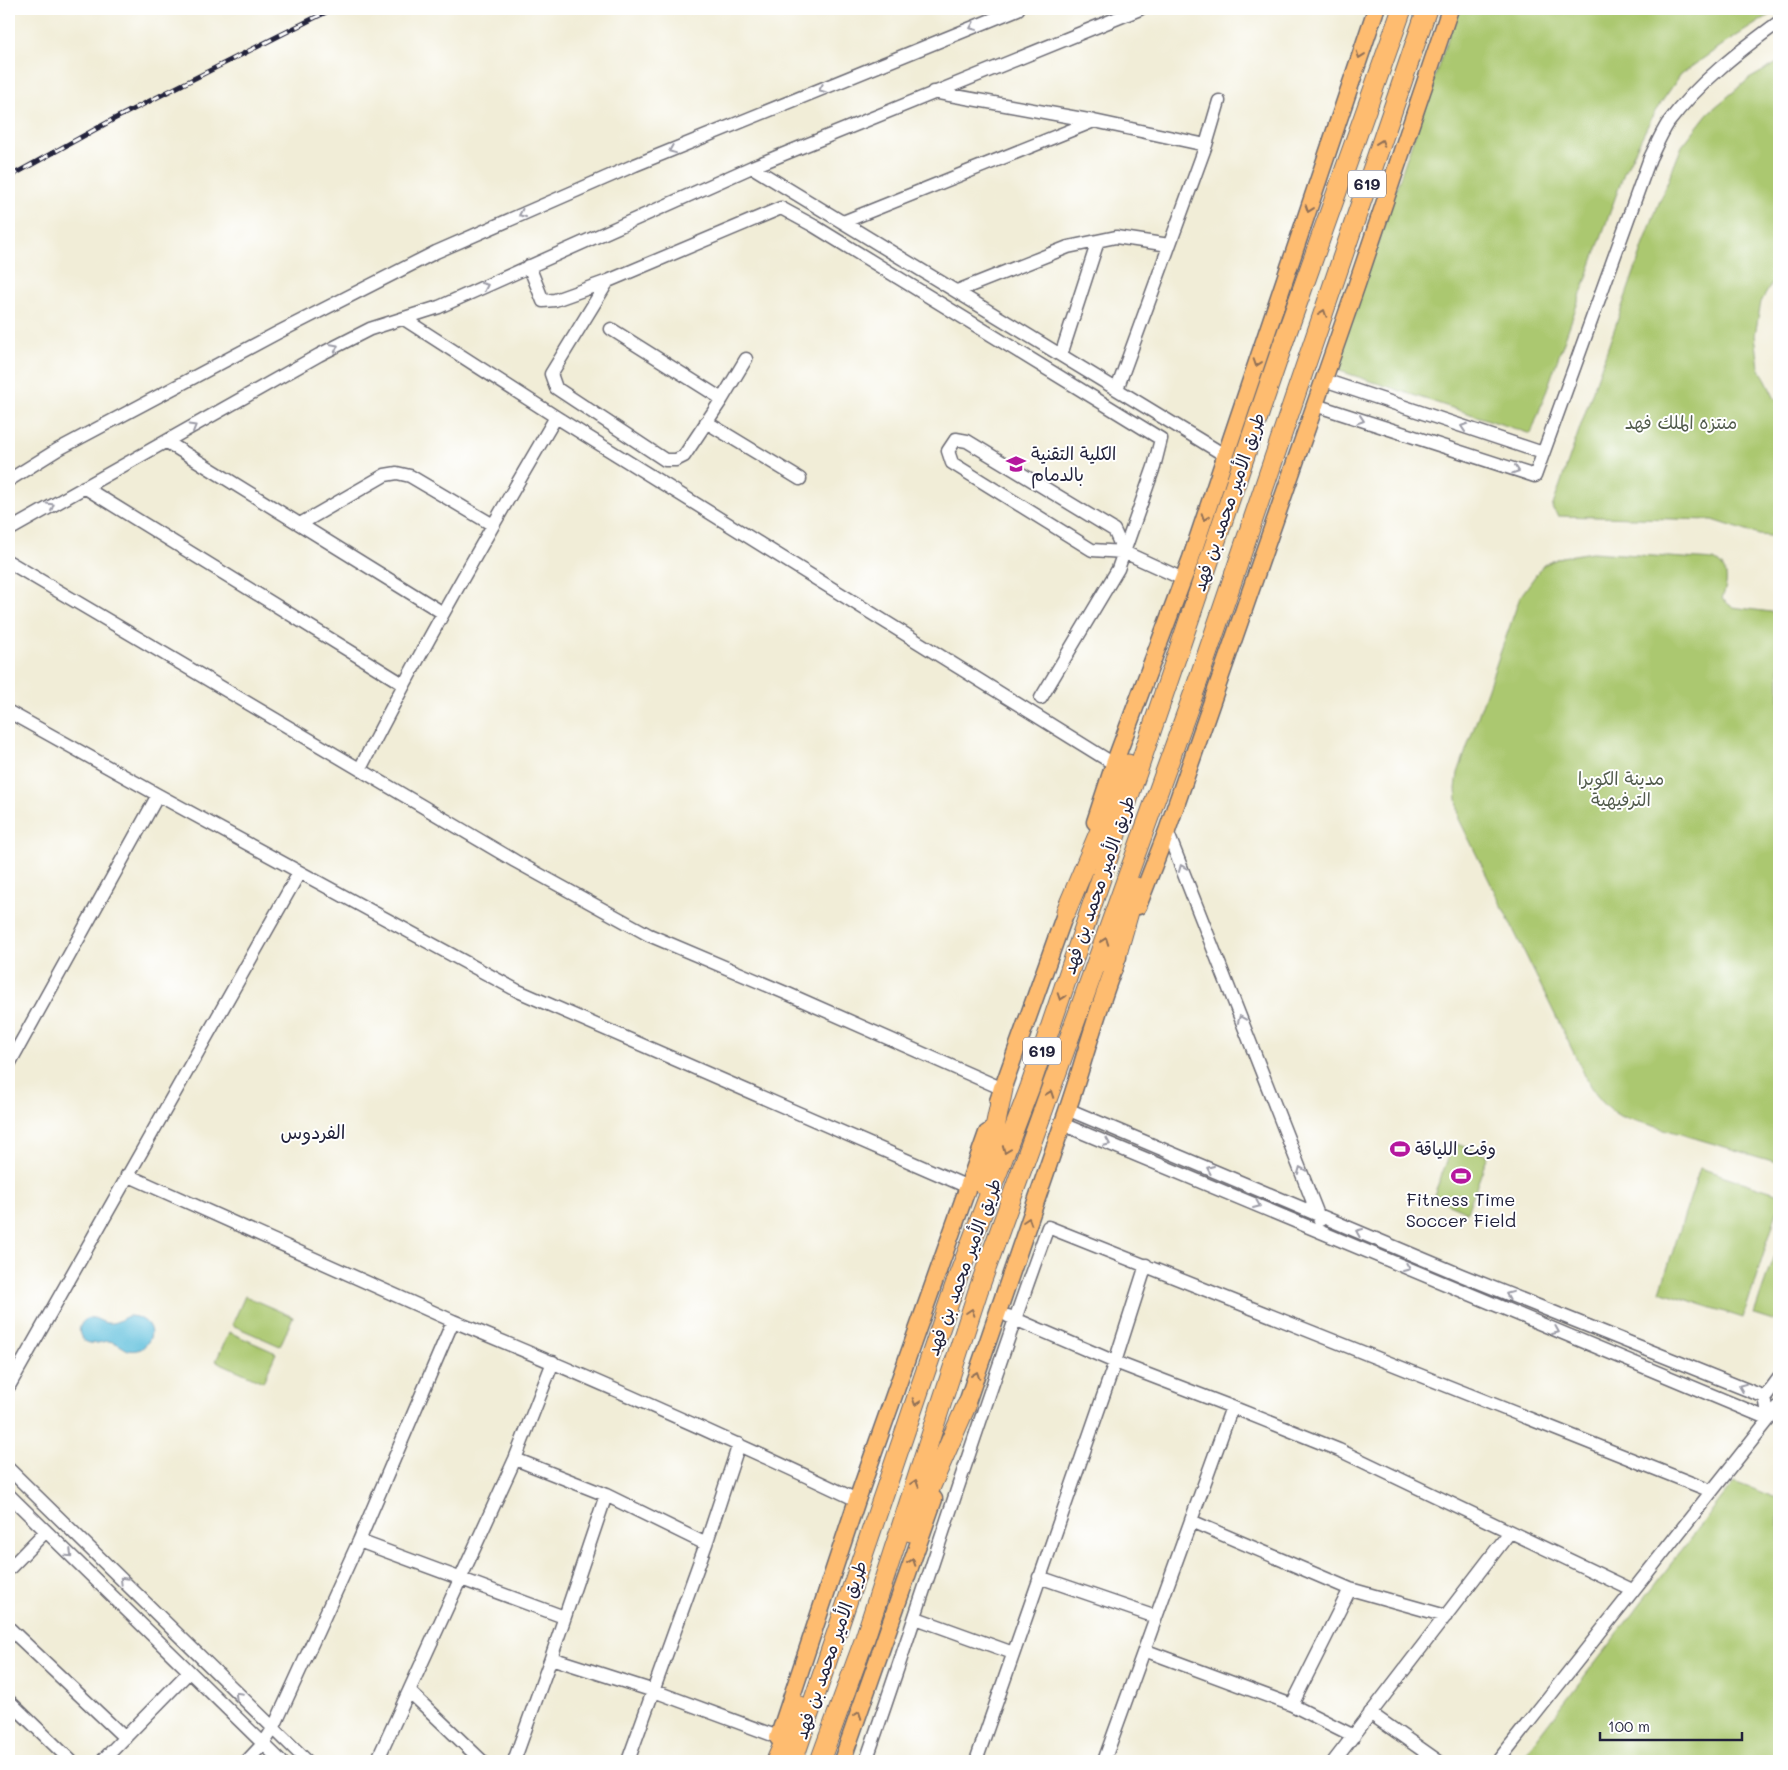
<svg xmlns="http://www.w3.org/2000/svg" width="1788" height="1770" font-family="Mali,'Playpen Sans Arabic',sans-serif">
<rect width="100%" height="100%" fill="#fff"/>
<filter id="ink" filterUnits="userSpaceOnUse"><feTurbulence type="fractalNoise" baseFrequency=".02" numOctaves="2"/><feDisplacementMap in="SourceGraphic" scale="10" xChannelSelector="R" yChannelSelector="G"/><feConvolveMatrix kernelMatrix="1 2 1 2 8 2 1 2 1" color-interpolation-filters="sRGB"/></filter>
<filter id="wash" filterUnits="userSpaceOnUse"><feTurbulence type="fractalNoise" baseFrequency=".0096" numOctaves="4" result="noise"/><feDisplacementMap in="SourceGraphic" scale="20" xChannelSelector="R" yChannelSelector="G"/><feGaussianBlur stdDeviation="1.12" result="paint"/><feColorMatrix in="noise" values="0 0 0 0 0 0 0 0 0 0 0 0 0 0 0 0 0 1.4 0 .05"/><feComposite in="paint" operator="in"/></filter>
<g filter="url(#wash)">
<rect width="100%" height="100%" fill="#f1edd7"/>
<path fill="#abc86f" stroke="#667555" d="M1458,9H1779L1724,44L1681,74L1654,113L1624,173L1531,434L1334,369Z
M1779,62V271L1761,302L1755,335L1759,367L1774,397L1779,402V537L1759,535L1713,520L1558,516L1552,508L1653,218L1682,146L1708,113L1749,79Z
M1592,552L1714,560C1731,569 1727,585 1722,599L1732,607L1779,613V1163L1620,1116C1607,1109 1598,1098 1590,1086L1459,819L1456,789L1458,773L1520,597L1543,565L1562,557Z
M1454,1143L1488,1155L1467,1212L1433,1197Z
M1700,1168L1779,1194V1206L1743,1318L1660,1291Z
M1774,1255L1779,1257V1322L1754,1314Z
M245,1296L293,1317L280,1346L232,1325Z
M229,1332L276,1353L263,1382L216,1361Z
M1734,1482L1779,1499V1761H1519Z"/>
<path fill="#5cbedb" stroke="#3f708b" d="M128,1316C149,1316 160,1335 141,1349C126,1354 125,1346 113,1342C105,1339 98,1345 90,1343C78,1341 76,1326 85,1320C94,1314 99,1322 107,1323C116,1324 121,1319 128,1316Z"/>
</g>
<g filter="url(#ink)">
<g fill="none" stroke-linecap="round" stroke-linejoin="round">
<defs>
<path id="minor" d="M933,92L1094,121L1206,145L1117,389
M1206,145L1219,101
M752,167L1226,456
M843,222L1094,121
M529,266L543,301L555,300L608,281L781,208L814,226L1161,439L1154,467L1118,569L1041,698
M608,281L551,374L556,388L665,460H676L684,456L722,399L746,359
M957,291L1068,247L1116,237L1169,245
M404,319L556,417L1114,764
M611,329L722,399
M1061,355L1098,241
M1324,380L1543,453
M1315,405L1535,476L1650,158C1656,146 1661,134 1668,123C1698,83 1739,51 1779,22
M706,422L800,479
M167,442L443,613
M9,480L57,450L277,333L436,252L635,165L1018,9
M84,487L403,684
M300,524L385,475L397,473L410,476L493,525
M9,530L319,355L370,329L439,307L752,167L1140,9
M1124,552L1092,550L952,463L948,451L956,439L967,441L1114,530L1124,552L1183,579
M9,562L515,861L649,935L788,994L1003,1089
M9,712L158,795L518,991L968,1187
M360,769C421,649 488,533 556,417
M1167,831L1320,1220
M9,1064L158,795
M1067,1109L1461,1275L1765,1397L1779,1378
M1062,1124L1769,1419L1779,1406
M127,1175L453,1321
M1008,1316L1115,1362L1232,1407L1339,1450L1632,1590
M9,1386L299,873
M515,1459L606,1495L706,1544
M9,1469L307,1761
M9,1495L281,1761
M1191,1521L1350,1589L1446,1616
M359,1541L564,1617
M9,1569L46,1531
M1039,1577L1156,1617
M916,1618L1013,1653
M9,1628L125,1738
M1144,1650L1292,1705L1354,1736
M551,1658L654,1691L778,1737
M409,1691L482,1761
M9,1701L71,1761
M1292,1705L1350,1589
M1370,1713L1438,1761
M102,1761L189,1672
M247,1761L263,1744L273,1729L359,1541L453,1321C590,1377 724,1437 857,1500
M377,1761L515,1459L553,1362
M514,1761L551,1658L606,1495
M628,1761L706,1544L739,1444
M866,1761C928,1583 983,1403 1048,1227L1711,1491
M976,1761L1115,1362L1146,1265
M1104,1761L1232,1407
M1334,1761L1510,1532
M1498,1761L1769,1419L1765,1397"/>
<path id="major" d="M1095,822L1114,764L1191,558L1376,9
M1138,906L1167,831L1356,287L1450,9
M998,1101L1070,900
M962,1417C997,1314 1032,1211 1068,1108C1085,1058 1098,1006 1118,957
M778,1738L857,1500L987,1133
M842,1761L934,1499"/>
<path id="highway" d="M1066,911L1128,764
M1113,968L1136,887
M983,1185L1003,1089
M911,1532L966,1406
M776,1761L800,1706
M793,1761L955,1285L1030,1087L1285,338L1402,9
M820,1761L865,1638L978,1291L1198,681L1427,9"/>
</defs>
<use href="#minor" stroke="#6a6972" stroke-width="15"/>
<use href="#major" stroke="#6a6972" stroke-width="19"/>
<use href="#highway" stroke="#6a6972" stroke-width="21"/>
<use href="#minor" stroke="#fff" stroke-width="12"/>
<use href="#major" stroke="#febc70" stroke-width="16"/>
<use href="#highway" stroke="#febc70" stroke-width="19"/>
<defs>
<path id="rail" d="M9,177L114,119L332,9"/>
</defs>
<use href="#rail" stroke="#22223b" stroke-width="5"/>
<use href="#rail" stroke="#fff" stroke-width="3" stroke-dasharray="9" stroke-linecap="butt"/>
</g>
<defs><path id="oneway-chevron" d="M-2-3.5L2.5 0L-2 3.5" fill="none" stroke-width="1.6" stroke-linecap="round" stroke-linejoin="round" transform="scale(1.25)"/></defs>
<g stroke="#9c9ca7">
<use href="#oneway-chevron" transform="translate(973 27) rotate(157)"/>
<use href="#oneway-chevron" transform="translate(822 89) rotate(158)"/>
<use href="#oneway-chevron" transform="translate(672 150) rotate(158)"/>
<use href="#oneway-chevron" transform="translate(522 214) rotate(156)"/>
<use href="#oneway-chevron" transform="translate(485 286) rotate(-25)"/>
<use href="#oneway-chevron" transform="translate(335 347) rotate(-27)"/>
<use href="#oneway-chevron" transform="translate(1361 420) rotate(18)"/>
<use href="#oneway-chevron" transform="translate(193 427) rotate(-30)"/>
<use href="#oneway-chevron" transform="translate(1464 427) rotate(-162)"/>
<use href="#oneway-chevron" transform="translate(1516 470) rotate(18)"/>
<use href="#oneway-chevron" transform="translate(51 506) rotate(-30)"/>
<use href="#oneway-chevron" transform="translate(1182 868) rotate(-112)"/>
<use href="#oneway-chevron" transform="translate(1241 1019) rotate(-112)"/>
<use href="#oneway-chevron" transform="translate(1107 1143) rotate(23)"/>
<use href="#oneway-chevron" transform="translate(1210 1169) rotate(-157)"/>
<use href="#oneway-chevron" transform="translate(1301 1170) rotate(-112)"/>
<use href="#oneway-chevron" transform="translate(1257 1205) rotate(23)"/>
<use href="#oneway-chevron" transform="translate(1359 1232) rotate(-157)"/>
<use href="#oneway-chevron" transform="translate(1407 1268) rotate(23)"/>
<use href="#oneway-chevron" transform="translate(1509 1295) rotate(-158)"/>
<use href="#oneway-chevron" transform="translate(1556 1331) rotate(23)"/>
<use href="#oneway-chevron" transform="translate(1742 1387) rotate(-158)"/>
<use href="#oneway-chevron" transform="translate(69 1554) rotate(44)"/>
<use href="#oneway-chevron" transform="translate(123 1580) rotate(-135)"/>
<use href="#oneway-chevron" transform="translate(238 1695) rotate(-135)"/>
</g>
<g stroke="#906f56">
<use href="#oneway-chevron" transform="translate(1360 55) rotate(109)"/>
<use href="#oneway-chevron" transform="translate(1381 143) rotate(-71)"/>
<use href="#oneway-chevron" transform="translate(1309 209) rotate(109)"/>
<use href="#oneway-chevron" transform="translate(1323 313) rotate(-71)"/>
<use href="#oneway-chevron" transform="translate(1257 363) rotate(109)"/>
<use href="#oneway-chevron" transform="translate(1205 517) rotate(109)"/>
<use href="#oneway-chevron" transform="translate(1105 941) rotate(-70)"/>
<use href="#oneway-chevron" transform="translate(1061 997) rotate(109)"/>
<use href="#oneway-chevron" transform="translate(1050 1094) rotate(-70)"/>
<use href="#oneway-chevron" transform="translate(1006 1150) rotate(111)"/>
<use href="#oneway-chevron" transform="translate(1028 1221) rotate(-72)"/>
<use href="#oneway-chevron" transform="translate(971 1312) rotate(-72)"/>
<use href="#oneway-chevron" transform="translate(976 1375) rotate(-71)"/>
<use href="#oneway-chevron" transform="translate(916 1402) rotate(109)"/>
<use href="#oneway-chevron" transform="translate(915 1483) rotate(-72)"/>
<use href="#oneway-chevron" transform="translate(912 1562) rotate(-71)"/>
<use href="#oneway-chevron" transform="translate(858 1715) rotate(-70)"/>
</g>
</g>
<defs>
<symbol id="school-bare" viewBox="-9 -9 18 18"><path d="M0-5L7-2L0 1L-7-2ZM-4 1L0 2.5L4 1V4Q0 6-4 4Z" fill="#b5179e" stroke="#fff" stroke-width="2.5" paint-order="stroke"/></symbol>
<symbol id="stadium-bare" viewBox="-9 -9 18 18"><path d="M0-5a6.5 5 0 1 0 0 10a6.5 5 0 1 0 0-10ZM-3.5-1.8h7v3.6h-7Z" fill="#b5179e" stroke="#fff" stroke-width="2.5" paint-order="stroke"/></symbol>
</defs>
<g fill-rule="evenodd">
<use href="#school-bare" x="1002" y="450" width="28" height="28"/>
<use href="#stadium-bare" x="1386" y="1135" width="28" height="28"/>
<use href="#stadium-bare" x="1447" y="1162" width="28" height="28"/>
</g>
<g text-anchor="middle" stroke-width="4" stroke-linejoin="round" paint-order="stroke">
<g fill="#fff" stroke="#646476" stroke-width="1">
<rect x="1348" y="170.5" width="38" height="27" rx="4"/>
<rect x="1023" y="1037.5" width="38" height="27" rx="4"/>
</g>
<g font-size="16" font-weight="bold" fill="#22223b">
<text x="1367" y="190">619</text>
<text x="1042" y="1057">619</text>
</g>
<g font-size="18" fill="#525c4d" stroke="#fff">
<text x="1681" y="429">منتزه الملك فهد</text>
<text x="1621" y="785">مدينة الكوبرا<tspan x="1621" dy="21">الترفيهية</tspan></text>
</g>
<g font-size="18" fill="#22223b" stroke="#fff" text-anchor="start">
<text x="1031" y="460">الكلية التقنية<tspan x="1031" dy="21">بالدمام</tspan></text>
<text x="1415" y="1155">وقت اللياقة</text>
<text x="1461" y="1206" text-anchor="middle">Fitness Time<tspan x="1461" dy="21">Soccer Field</tspan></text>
</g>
<g font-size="18" fill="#22223b" stroke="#fff">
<text transform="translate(1229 502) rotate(-71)" y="6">طريق الأمير محمد بن فهد</text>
<text transform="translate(1099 885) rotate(-71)" y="6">طريق الأمير محمد بن فهد</text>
<text transform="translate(964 1267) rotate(-70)" y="6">طريق الأمير محمد بن فهد</text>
<text transform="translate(831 1650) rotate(-71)" y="6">طريق الأمير محمد بن فهد</text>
</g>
<g font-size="19" fill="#22223b" stroke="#fff">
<text x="313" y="1139">الفردوس</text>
</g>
</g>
<rect width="1788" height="1770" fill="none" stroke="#fff" stroke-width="30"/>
<path d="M1600 1732v8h142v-8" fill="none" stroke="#22223b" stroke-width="2.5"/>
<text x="1608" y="1732" font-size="15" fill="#22223b" stroke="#ffffff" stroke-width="4" paint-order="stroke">100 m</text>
</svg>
